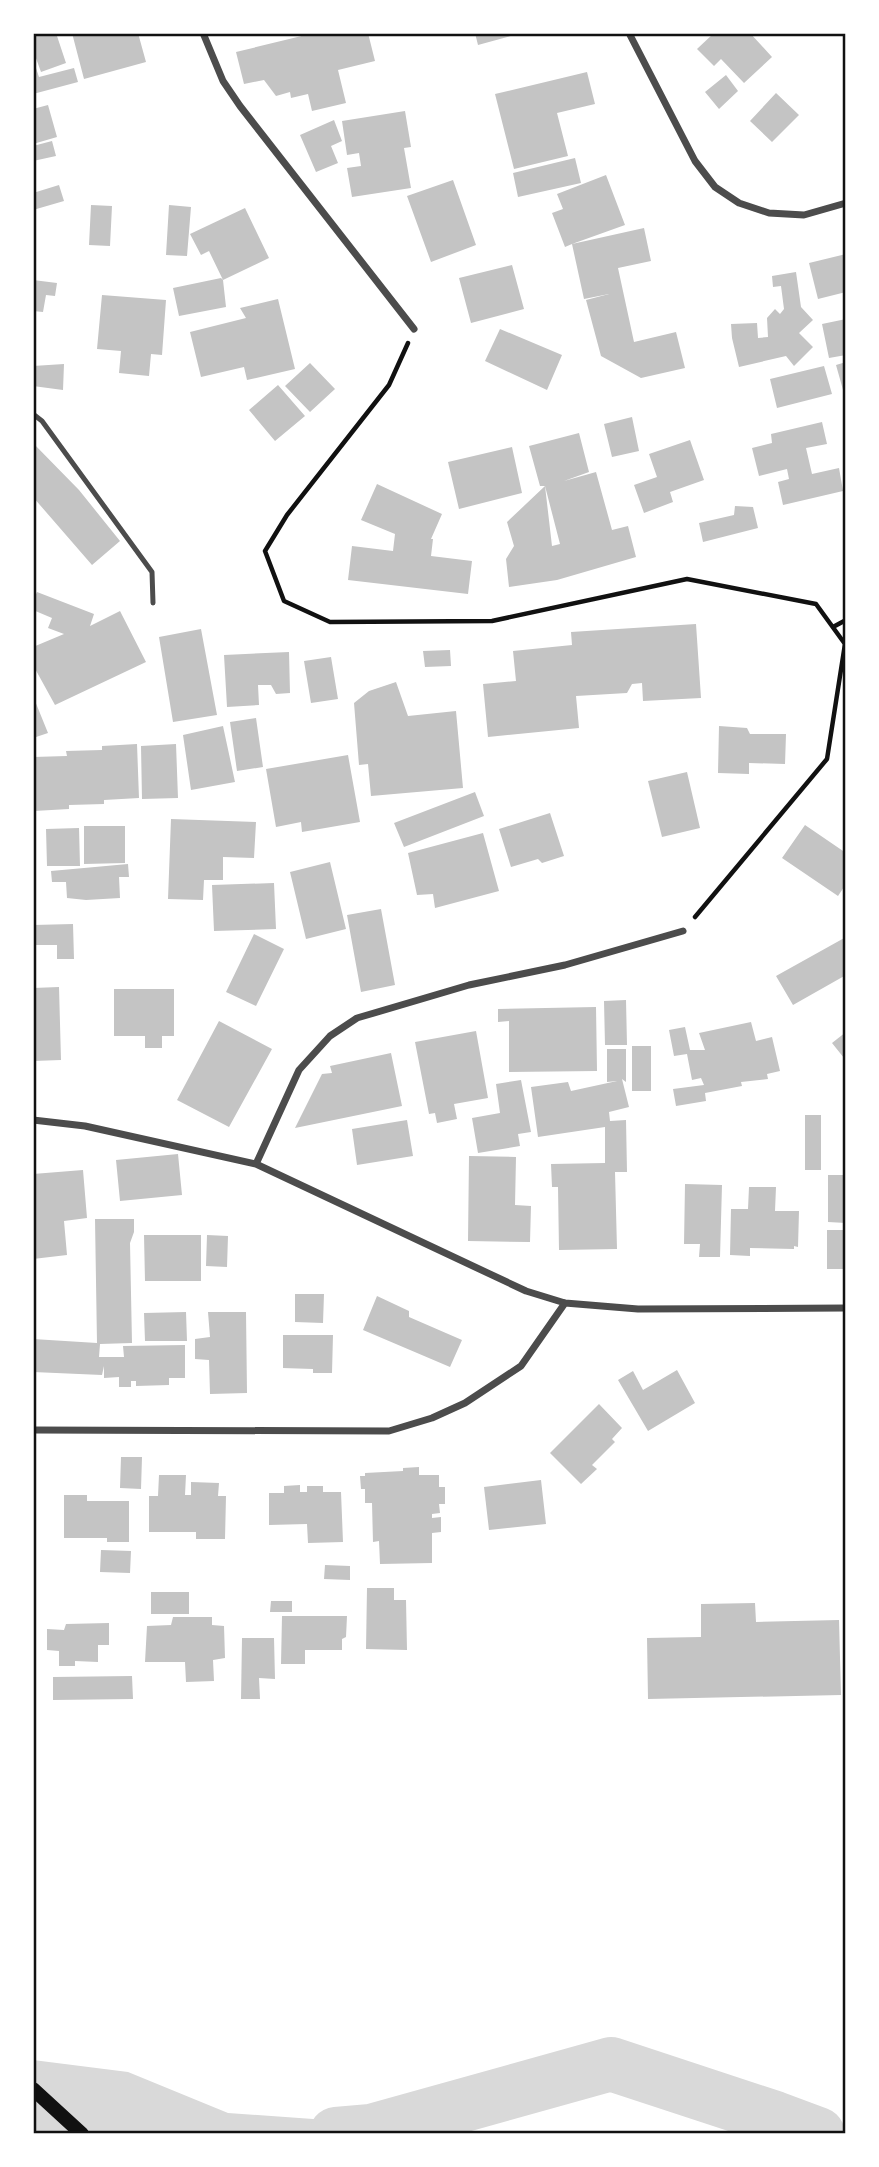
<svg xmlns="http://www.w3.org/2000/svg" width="879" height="2167" font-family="'Open Sans',sans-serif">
<rect width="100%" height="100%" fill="#fff"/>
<path fill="#d9d9d9" d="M33,2060L128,2072L228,2113L327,2120L330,2134H33Z"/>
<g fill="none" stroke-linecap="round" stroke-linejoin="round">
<path stroke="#d9d9d9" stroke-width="54" d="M336,2134L371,2131L611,2064L775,2118L818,2134"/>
</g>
<path fill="#c4c4c4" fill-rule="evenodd" d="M43,33H56L66,63L41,72L33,50V37Z
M72,33H138L146,62L84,79Z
M314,33H368L375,61L338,70L346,103L312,111L308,94L291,98L290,92L276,96L264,80L244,84L236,52Z
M475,33H518V34L478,45Z
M714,33H750L772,57L744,83L721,59L714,66L697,49Z
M33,59L39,77L74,68L78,82L33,94Z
M587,72L595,104L557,113L568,156L514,169L495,94Z
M726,75L738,91L719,109L705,92Z
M776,93L799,115L772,142L750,121Z
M48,105L57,137L33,144V109Z
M405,111L411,147L404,148L411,188L352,197L347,168L361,166L359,153L347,155L342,121Z
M334,120L342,141L331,146L338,163L316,172L300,135Z
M52,141L56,156L33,161V146Z
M575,158L581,183L518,197L513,173Z
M606,175L625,225L572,244L644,228L651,261L618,268L634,342L676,332L685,368L641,378L601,356L586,300L609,294L584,299L572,244L565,247L552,213L563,209L557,194Z
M453,180L476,245L431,262L407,196Z
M59,185L64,201L33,210V193Z
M91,205L112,206L110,246L89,245Z
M169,205L191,207L187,256L166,255Z
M245,208L269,258L223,280L226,307L179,316L173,288L221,278L223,280L209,251L201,255L190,234Z
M846,254V292L818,299L809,263Z
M512,265L524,309L471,323L459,278Z
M796,272L801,307L813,320L799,333L813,347L794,366L786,356L739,367L732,338L731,324L757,323L758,338L768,337L767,318L775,309L780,314L784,309L781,286L773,287L772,276Z
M33,280L57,283L55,296L46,295L43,312L33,311Z
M102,295L166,300L162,355L151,354L149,376L119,373L121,351L97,349Z
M278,299L295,369L247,380L244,367L201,377L190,332L246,318L240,308Z
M846,319V355L829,358L822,324Z
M500,329L562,355L547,390L485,361Z
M846,362V397H845L836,365Z
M310,363L335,389L310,412L285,386Z
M64,364L63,390L33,386V366Z
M824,366L832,394L777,408L770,379Z
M278,385L305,416L275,441L249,410Z
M632,417L639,451L612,457L604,424Z
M822,422L827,444L806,448L812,474L839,468L843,491L783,505L778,482L789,479L787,469L759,476L752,448L772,443L771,434Z
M579,433L589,472L564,481L596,472L612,530L628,526L636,557L557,580L509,587L506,559L514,546L507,522L545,486H540L529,446ZM545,486L560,544L552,546Z
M690,440L704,480L670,492L673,502L644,513L634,485L657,477L649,454Z
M33,443L79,490L120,541L92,565L33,497Z
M512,447L522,493L459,509L448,462Z
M377,484L442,514L431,539H433L431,556L472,561L468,594L348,580L352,546L393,551L395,534L361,520Z
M735,506L753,507L758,528L703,542L699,523L734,515Z
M37,592L94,614L90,626L120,611L146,662L55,705L33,665V647L64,634L48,628L52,618L33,610V601Z
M696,624L701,698L643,701L642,683L632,684L627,693L576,696L579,728L488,737L483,684L516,681L513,651L572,645L571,632Z
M201,629L217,715L173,722L159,637Z
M450,650L451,666L425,667L423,651Z
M289,652L290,693L276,694L271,685H258L259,705L227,707L224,655Z
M331,657L338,699L311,703L304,661Z
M396,682L408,716L456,711L463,788L371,796L368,764L359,765L354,703L369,691Z
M33,696L48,733L33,738Z
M256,718L263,767L237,771L230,722Z
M223,726L235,782L191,790L183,735Z
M719,726L747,728L750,734H786L785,764L749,763V774L718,773Z
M137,744L139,798L104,800V804L69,805V809L34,811L33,757L67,756L66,751L102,750V746Z
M176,744L178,798L142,799L141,746Z
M348,755L360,822L302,832L301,822L276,827L266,769Z
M687,772L700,828L662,837L648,781Z
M475,792L484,816L404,847L394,823Z
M550,813L564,856L542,863L538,859L511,867L499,829Z
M171,819L256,822L254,858L223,857V880H204L203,900L168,899Z
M805,825L846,853V884L838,896L782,858Z
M84,826H125V863L84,864Z
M79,828L80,866H47L46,829Z
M483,833L499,891L435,908L433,894L417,895L408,853Z
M330,862L346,929L306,939L290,872Z
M128,864L129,877H119L120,898L86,900L67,898L66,882H52L51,871Z
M274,883L276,929L214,931L212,885Z
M381,909L395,985L361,992L347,915Z
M73,924L74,959H57V945H33V925Z
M254,934L284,949L256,1006L226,992Z
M846,937V975L793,1005L776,976Z
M59,987L61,1060L33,1061V988Z
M114,989H174V1036H162V1048H145V1036H114Z
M626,1000L627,1045H605L604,1001Z
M596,1007L597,1071L509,1072V1021L498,1022V1009Z
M219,1021L272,1049L229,1127L177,1100Z
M751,1022L756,1041L772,1037L780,1071L767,1074L768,1079L741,1082L742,1086L705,1093L706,1101L676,1106L673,1089L704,1085L701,1078L692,1080L687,1054L674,1056L669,1030L685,1027L690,1050H705L699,1033Z
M476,1031L488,1098L454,1104L457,1119L437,1123L435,1113L429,1114L415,1042Z
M846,1032V1056L844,1058L832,1043Z
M632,1046H651V1091H632Z
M607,1049H626V1082L622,1079L629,1107L609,1112L610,1121L626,1120L627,1172H615L617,1249L559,1250L558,1187H552L551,1164L605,1163V1127L538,1137L531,1087L568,1082L571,1091L617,1081L607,1082Z
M391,1053L402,1106L295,1128L322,1074L332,1073L330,1066Z
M521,1080L531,1132L518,1134L520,1146L478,1153L472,1118L500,1113L496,1084Z
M805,1115H821V1170H805Z
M407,1120L413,1156L357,1165L352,1129Z
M178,1154L182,1195L120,1201L116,1160Z
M469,1156L516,1157L515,1205L531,1206L530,1242L468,1241Z
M83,1170L87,1218L64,1221L67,1255L33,1259V1174Z
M828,1175H846V1223L828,1222Z
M685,1184L722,1185L720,1257H699L700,1244H684Z
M749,1187H776L775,1211H799L798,1247L794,1246V1249L750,1248V1256L730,1255L731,1209H748Z
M95,1219H134V1232L130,1243L132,1343L100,1344L99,1357H124L123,1346L185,1345V1378H169V1385L136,1386V1381H131V1387H119V1377L104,1378V1366L102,1375L33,1372V1339L97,1343Z
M827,1230H846V1269H827Z
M144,1235H201V1281H145Z
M207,1235L228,1236L227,1267L206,1266Z
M295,1294H324L323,1323L295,1322Z
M377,1296L409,1311V1317L462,1340L450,1367L363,1330Z
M186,1312L187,1341H145L144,1313Z
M208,1312H246L247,1393L210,1394L209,1360L195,1359V1339L210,1337Z
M283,1335H333L332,1373H313V1369L283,1368Z
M677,1370L695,1403L648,1431L618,1380L633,1371L643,1390Z
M599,1404L622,1428L612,1439L615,1442L592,1465L597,1469L581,1484L550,1453Z
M121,1457H142L141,1489L120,1488Z
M419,1467V1475H439V1487H445V1504H439L440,1513L432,1514V1518L441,1517V1532L432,1533V1563L380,1564L379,1541L373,1542L372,1503H365V1489H361L360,1476H365V1473L403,1471V1468Z
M159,1475H186L185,1495H191V1482L219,1483L218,1496H226L225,1539H196V1532H149V1496H158Z
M541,1480L546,1524L489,1530L484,1487Z
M300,1485V1492H307V1486H323V1492H341L343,1542L308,1543L307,1524L269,1525V1493H284V1486Z
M64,1495H87V1501H129V1542H107V1538H64Z
M101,1550L131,1551L130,1573L100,1572Z
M325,1565L350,1566V1580L324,1579Z
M367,1588H394V1600H406L407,1650L366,1649Z
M151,1592H189V1614H151Z
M271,1601H292V1612H270Z
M755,1603L756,1622L839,1620L841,1695L648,1699L647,1638L701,1637V1604Z
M282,1616H347L346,1637L342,1639V1650H305V1664H281Z
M173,1617H212V1625L224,1626L225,1658L213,1660L214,1681L186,1682L185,1662H145L147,1626L171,1625Z
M109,1623V1645H98V1662L75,1661V1666H59V1651L47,1650V1629L64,1630L66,1624Z
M242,1638H274L275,1679L259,1678L260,1699H241Z
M132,1676L133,1699L53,1700V1677Z"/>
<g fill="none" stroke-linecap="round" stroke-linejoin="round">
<path stroke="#111" stroke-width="4.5" d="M408,343L389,385L287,515L265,551L284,601L330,622L492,621L687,579L816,604L845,644L827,759L695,917
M833,627L846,620"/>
<path stroke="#4c4c4c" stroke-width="5" d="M33,414L42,421L152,572L153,603"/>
<path stroke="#4c4c4c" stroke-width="7" d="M203,33L223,81L240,106L414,329
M629,33L695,161L715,187L739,203L769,213L804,215L846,203
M33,1120L85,1126L256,1164L526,1291L565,1303L638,1309L846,1308
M256,1164L299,1070L330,1036L357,1018L469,985L565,965L683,931
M33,1430L389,1431L432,1418L465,1403L521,1366L565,1303"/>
<path stroke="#111" stroke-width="14" d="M33,2089L82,2134"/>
</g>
<rect width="879" height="2167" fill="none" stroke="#ffffff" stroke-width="70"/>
<rect x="35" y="35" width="809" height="2097" fill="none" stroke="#111" stroke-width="2.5"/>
</svg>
